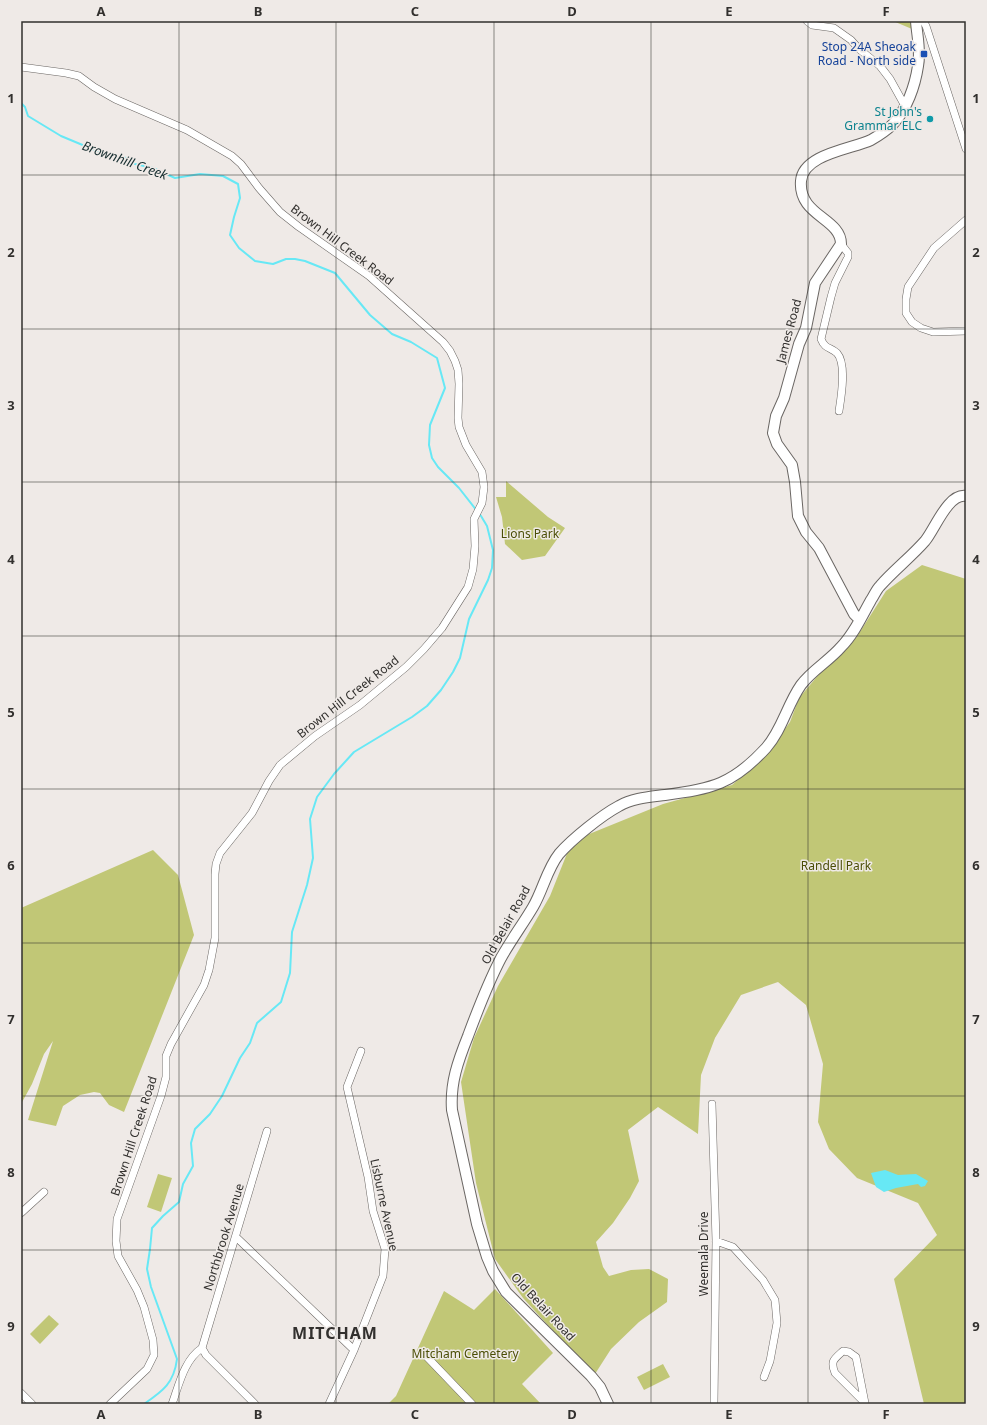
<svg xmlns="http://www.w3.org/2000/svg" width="987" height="1425" font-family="'Noto Sans',sans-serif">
<rect width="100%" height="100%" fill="#efeae7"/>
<path fill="#c1c776" d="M893,21H913L912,29Z
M506,481L548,517L565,528L545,556L522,560L505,544L502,517L496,497H506Z
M922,565L966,579V1404H924L894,1279L937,1235L918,1203L857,1178L829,1149L818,1122L823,1064L806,1005L778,982L741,995L715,1038L701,1075L698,1134L658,1107L628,1130L639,1181L630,1198L613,1223L596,1242L603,1267L609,1276L631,1270L649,1269L668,1279L667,1302L639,1322L611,1349L595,1374L566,1345L523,1298L495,1259L476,1183L461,1082L474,1038L498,986L550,896L572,841L663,804L732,785L765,756L790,722L799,698L820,673L856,638L886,591Z
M153,850L178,875L194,935L124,1112L109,1105L100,1093L94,1092L80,1095L63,1106L56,1126L28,1120L53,1041L44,1054L32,1084L21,1104V908Z
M158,1174L172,1178L161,1212L147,1207Z
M495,1289L553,1353L522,1384L541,1404H479L478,1403L477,1404H388L396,1396L444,1291L474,1310Z
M49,1315L59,1324L40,1344L30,1334Z
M663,1364L670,1377L644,1390L637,1377Z"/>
<path fill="#67e8f5" d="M885,1170L898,1175L916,1174L928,1181L925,1186L921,1187L918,1184L896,1188L884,1192L876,1187L871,1173Z"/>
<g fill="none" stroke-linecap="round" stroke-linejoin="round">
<path stroke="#67e8f5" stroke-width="2" d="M21,103L25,107L28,116L61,136L109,156L127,158L135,164L153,168L175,178L200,174L223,176L238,184L240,198L234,217L230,235L239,248L255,261L273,264L286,259H295L305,261L335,273L370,315L392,334L411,342L437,358L445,388L430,425L429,445L432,458L438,467L459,488L481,516L487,526L493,550L492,568L488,580L469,619L460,658L453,672L441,690L427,706L412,717L354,752L334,774L317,797L310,819L313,858L307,885L292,932L290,973L281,1002L257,1023L250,1043L240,1058L222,1096L210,1114L195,1129L191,1143L193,1166L183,1184L179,1202L163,1216L152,1228L150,1249L147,1269L151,1287L177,1359C174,1383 163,1391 144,1404"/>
<defs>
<path id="minor" d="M807,21L812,25L834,28L851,40L859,49L880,66L890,79L905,106
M923,21L926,26L966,149
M21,67L66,73L79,76L94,87L115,99L187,130L232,156L241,164L259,188L280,212L299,227L369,276L443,342L450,351L455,361L458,370L459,384L458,418L459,427L466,445L482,472L484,487L482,503L474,519L475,546L473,569L468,587L442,628L424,649L406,667L360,705L315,736L280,765L269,781L252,813L220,853L216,864L215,874V938L209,970L204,985L171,1044L166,1056V1077L161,1096L117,1219L116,1241L118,1256L137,1290L144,1307L153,1340L154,1355L147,1369L110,1404
M966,220L934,248L908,287L906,299V313L912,322L921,328L933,332L966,331
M839,411C841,398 847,364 837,353C830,347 825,349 821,339L831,297L835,283L848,257V253L841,244
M712,1104L716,1241L714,1404
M21,1213L44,1192
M236,1237L354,1350
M716,1241L733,1247L763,1280L775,1300L777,1323L770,1361L764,1377
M202,1348L267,1131
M202,1348L206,1355L255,1404
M427,1357L472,1404
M21,1393L32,1404
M865,1403L835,1373C830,1361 834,1359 843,1351L849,1352L856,1357L865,1403V1404
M172,1404C179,1385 184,1360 202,1348
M329,1404L354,1350L383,1276L385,1249L373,1211L368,1177L347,1087L361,1051"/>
<path id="secondary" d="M860,620L854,614L819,548L806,532L798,516L795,482L792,465L777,444L773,433L776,416L784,398L799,344L806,328L815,283L841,244C841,218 798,216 801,181C803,154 852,149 871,140C878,136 887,130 893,124C907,109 915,86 918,66C921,51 917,36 916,21
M608,1404L600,1387L591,1376L506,1292L493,1271L487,1257L477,1224L452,1110C450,1083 458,1061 468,1036C478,1009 488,983 501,958C511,940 523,924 533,907C543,890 547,869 559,854C572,839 602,815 619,806C633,798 650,797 665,795C712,789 733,784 766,748C782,730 787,705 801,685C812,670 829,661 841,647C854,634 862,616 871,600C874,596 876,590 880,586C894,570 911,557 925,541C935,529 948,493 966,496"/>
</defs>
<use href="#minor" stroke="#6a6663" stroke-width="8"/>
<use href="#secondary" stroke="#6a6663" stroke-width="12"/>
<use href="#minor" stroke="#fff" stroke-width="7"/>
<use href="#secondary" stroke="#fff" stroke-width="10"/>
</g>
<path fill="none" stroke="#32302e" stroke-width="1" stroke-opacity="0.55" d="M179,21V1404M336,21V1404M494,21V1404M651,21V1404M808,21V1404M21,175H966M21,329H966M21,482H966M21,636H966M21,789H966M21,943H966M21,1096H966M21,1250H966"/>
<rect fill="#1a4fb4" stroke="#efeae7" stroke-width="1.5" x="920" y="50" width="8" height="8" rx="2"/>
<circle fill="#0f9aa8" stroke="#efeae7" stroke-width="1.5" cx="930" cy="119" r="4"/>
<g text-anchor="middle" stroke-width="3" stroke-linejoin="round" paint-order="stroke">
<g font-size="12" fill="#164399" stroke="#efeae7" text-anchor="end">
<text x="916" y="51">Stop 24A Sheoak<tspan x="916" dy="14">Road - North side</tspan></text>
</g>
<g font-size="12" fill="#0d838f" stroke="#efeae7" text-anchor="end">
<text x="922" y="116">St John's<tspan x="922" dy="14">Grammar ELC</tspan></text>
</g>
<g font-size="12" fill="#32302e" stroke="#efeae7">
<text transform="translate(342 245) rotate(37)" y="4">Brown Hill Creek Road</text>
<text transform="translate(789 331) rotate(-75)" y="4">James Road</text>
<text transform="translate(348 697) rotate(-38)" y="4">Brown Hill Creek Road</text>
<text transform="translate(506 925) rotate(-61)" y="4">Old Belair Road</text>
<text transform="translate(134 1136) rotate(-72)" y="4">Brown Hill Creek Road</text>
<text transform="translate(384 1205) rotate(78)" y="4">Lisburne Avenue</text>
<text transform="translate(224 1237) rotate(-73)" y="4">Northbrook Avenue</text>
<text transform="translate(704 1254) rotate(-90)" y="4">Weemala Drive</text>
<text transform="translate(543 1307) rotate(47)" y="4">Old Belair Road</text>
</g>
<g font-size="12" fill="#4b4e06" stroke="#efeae7">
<text x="530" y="538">Lions Park</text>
<text x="836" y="870">Randell Park</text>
<text x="465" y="1358">Mitcham Cemetery</text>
</g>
<g font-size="13" font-style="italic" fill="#172e30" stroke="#efeae7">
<text transform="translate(125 160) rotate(20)" y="5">Brownhill Creek</text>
</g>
<g font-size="16" font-weight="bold" letter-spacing="1" fill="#32302e" stroke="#efeae7">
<text x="335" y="1339">MITCHAM</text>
</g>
</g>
<rect width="987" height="1425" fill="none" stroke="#efeae7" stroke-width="44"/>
<rect x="22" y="22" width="943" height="1381" fill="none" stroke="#32302e" stroke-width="1.5"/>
<g font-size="13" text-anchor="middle" font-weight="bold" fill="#32302e">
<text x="101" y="16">A</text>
<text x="258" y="16">B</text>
<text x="415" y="16">C</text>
<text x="572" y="16">D</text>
<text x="729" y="16">E</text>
<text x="886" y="16">F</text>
<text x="11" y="103">1</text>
<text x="976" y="103">1</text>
<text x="11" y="257">2</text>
<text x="976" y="257">2</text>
<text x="11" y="410">3</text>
<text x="976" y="410">3</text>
<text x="11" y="564">4</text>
<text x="976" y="564">4</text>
<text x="11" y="717">5</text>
<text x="976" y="717">5</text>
<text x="11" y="870">6</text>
<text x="976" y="870">6</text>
<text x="11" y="1024">7</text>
<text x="976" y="1024">7</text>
<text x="11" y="1177">8</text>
<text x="976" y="1177">8</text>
<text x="11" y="1331">9</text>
<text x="976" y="1331">9</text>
<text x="101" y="1419">A</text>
<text x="258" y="1419">B</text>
<text x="415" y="1419">C</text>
<text x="572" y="1419">D</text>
<text x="729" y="1419">E</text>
<text x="886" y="1419">F</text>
</g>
</svg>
